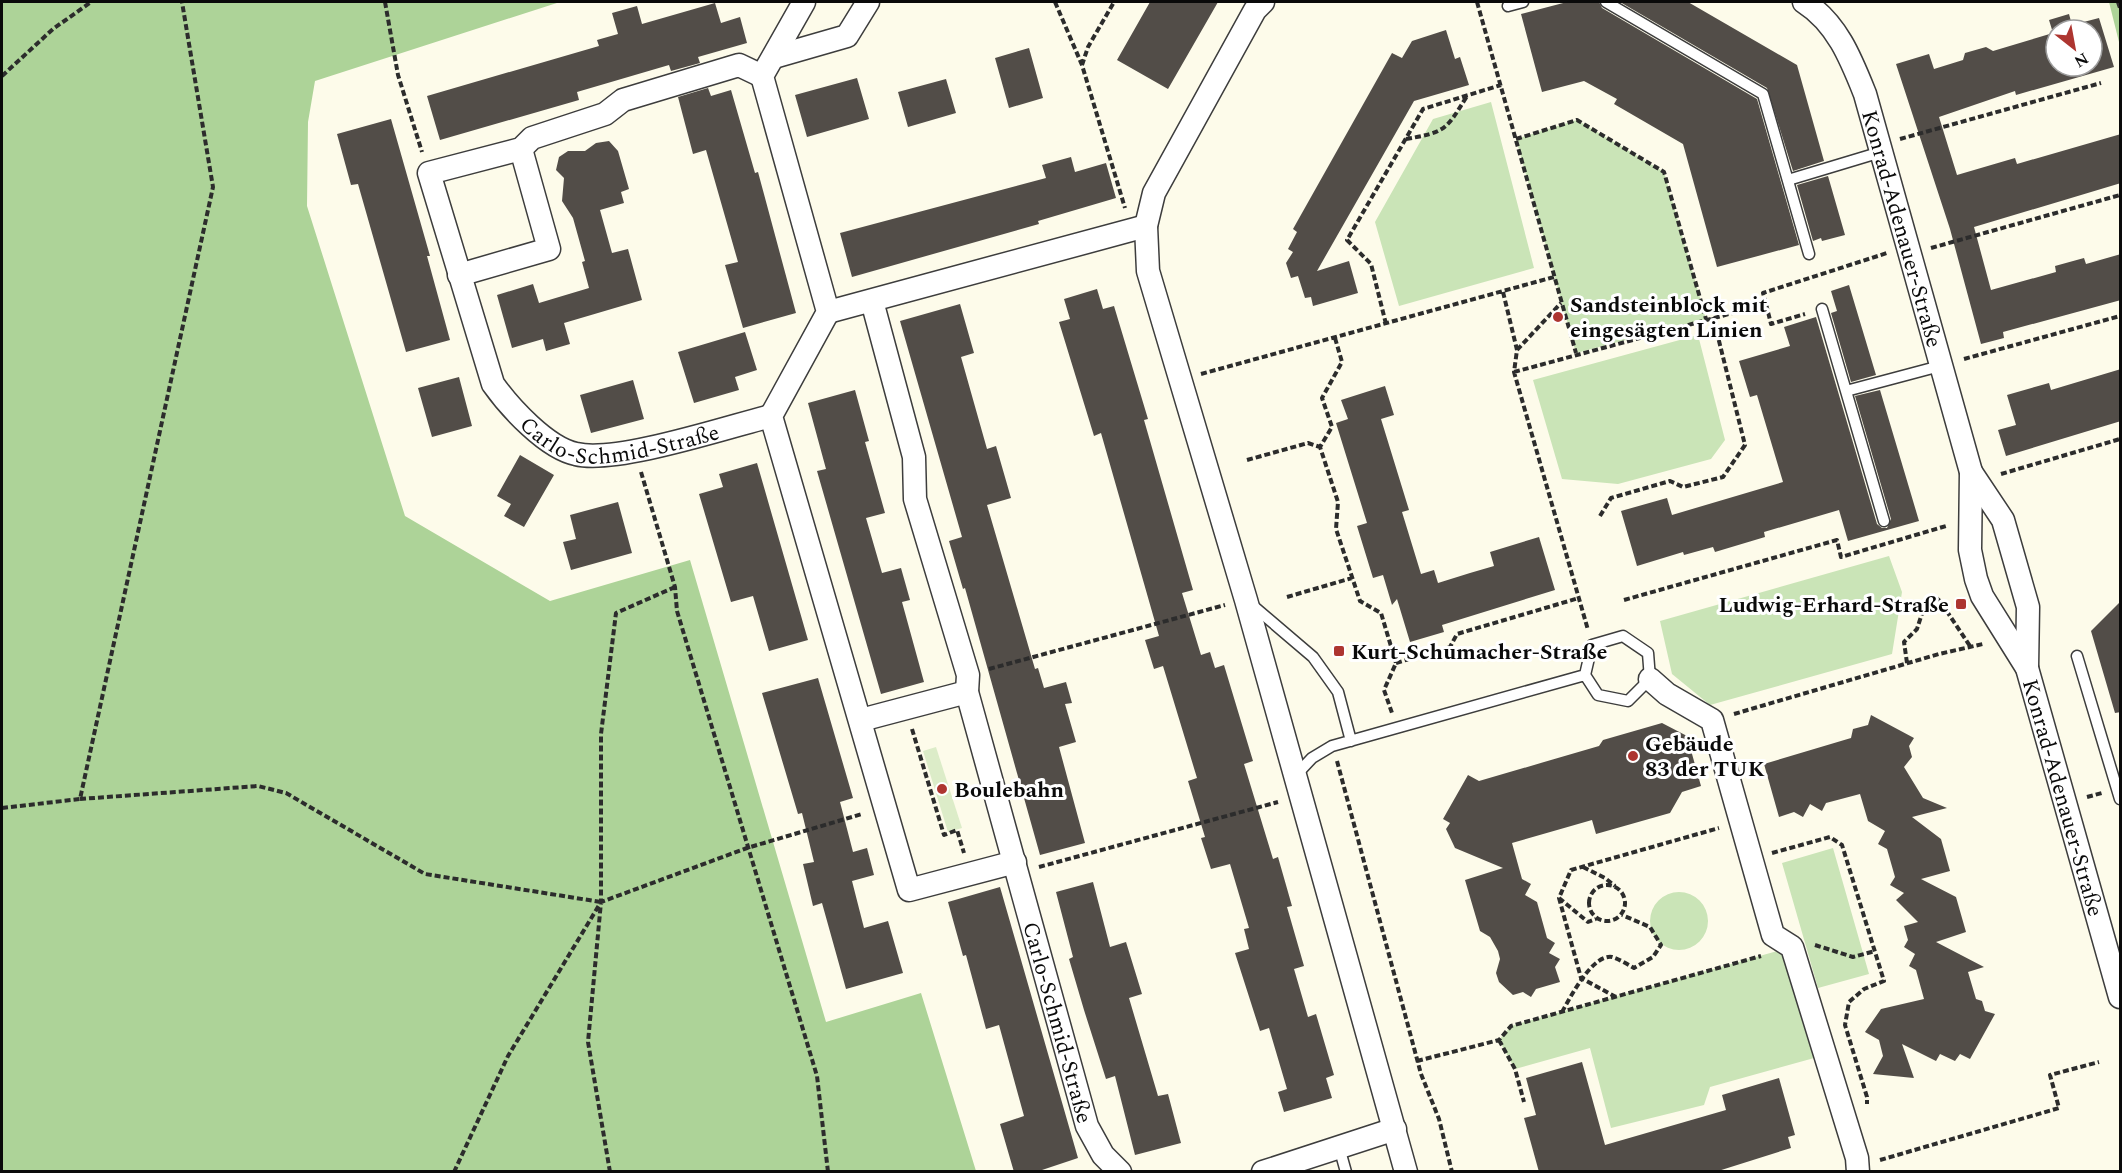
<svg xmlns="http://www.w3.org/2000/svg" width="2122" height="1173" font-family="Spectral,serif">
<rect width="100%" height="100%" fill="#fdfbea"/>
<path fill="#cae4b7" d="M1491,102L1534,268L1399,306L1375,222L1433,119Z
M1577,120L1664,172L1706,319L1576,353L1516,139Z
M1698,335L1725,440L1711,459L1618,484L1562,479L1533,380Z
M1889,556L1902,592L1892,654L1710,705L1672,674L1660,621Z
M1833,848L1869,974L1818,988L1782,863Z
M1650 921a29 29 0 1 1 58 0a29 29 0 1 1-58 0Z
M1792,947L1825,1055L1710,1087L1704,1105L1611,1128L1590,1048L1515,1069L1499,1040L1511,1026Z"/>
<path fill="#add398" d="M2,2H560L315,81L308,122L307,206L405,516L550,601L690,560L826,1022L921,993L976,1171H2Z
M2109,2H2120V46Z"/>
<path fill="#dcecc8" d="M936,747L962,828L948,832L923,751Z"/>
<path fill="#524d48" fill-rule="evenodd" d="M1150,2H1218L1168,89L1117,60Z
M1567,2H1599L1602,8L1757,99L1799,245L1717,267L1683,144L1614,104L1617,99L1584,81L1542,92L1521,14Z
M1620,2H1688L1797,65L1824,161L1793,171L1767,88Z
M715,3L721,23L740,17L747,43L698,57L700,63L671,71L669,65L577,92L579,100L440,140L427,96L599,46L597,40L618,34L612,13L637,6L642,24Z
M2069,14L2072,25L2099,18L2114,67L2016,95L2015,91L1939,117L1957,175L2015,158L2017,164L2121,134V183L1974,227L1991,290L2056,272L2055,266L2084,258L2086,264L2121,254V300L2003,332L2004,338L1981,344L1950,229L1896,64L1929,54L1934,69L1963,60L1965,53L1986,47L1993,51L2053,33L2049,20ZM2056,30H2092V66H2056Z
M1446,30L1455,59L1460,57L1469,85L1414,101L1317,271L1349,261L1358,293L1313,306L1311,297L1305,298L1298,276L1291,278L1286,263L1293,252L1288,249L1297,232L1293,229L1392,53L1402,58L1412,41Z
M1029,48L1043,98L1009,108L995,58Z
M857,78L869,119L807,137L795,95Z
M946,79L956,113L908,127L898,92Z
M708,88L711,96L731,90L755,173L758,172L796,313L743,328L725,265L738,262L706,150L693,154L678,97Z
M391,119L430,256H427L450,340L406,352L358,184L351,185L337,134Z
M609,141L618,151L629,189L621,192L624,203L600,210L612,253L628,249L642,300L564,323L570,344L546,351L543,339L512,348L497,295L533,284L539,303L589,288L582,262L585,261L573,218L562,201L564,178L556,170L559,157L568,151H585L596,143Z
M1071,157L1075,172L1106,163L1116,198L1038,221L1039,224L852,277L840,233L1046,178L1042,165Z
M1828,176L1845,235L1822,241L1821,238L1813,241L1797,185Z
M1849,285L1876,375L1851,382L1831,313L1837,311L1831,291Z
M1097,289L1103,309L1114,306L1148,419L1144,420L1193,590L1182,593L1201,655L1210,652L1215,668L1224,665L1253,761L1244,764L1273,859L1278,857L1292,906L1287,907L1304,966L1294,969L1308,1017L1316,1014L1334,1075L1326,1078L1332,1098L1284,1112L1278,1092L1287,1089L1269,1028L1260,1031L1235,953L1249,949L1244,929L1249,928L1230,864L1211,869L1201,838L1205,837L1188,781L1197,778L1163,666L1154,669L1145,640L1159,636L1101,433L1094,436L1059,322L1070,319L1064,299Z
M960,304L974,353L961,357L987,449L996,446L1011,498L987,505L1035,669L1038,668L1044,688L1066,682L1072,703L1065,704L1076,742L1059,747L1085,843L1040,855L965,588L963,589L949,541L962,537L900,321Z
M1816,317L1877,524L1882,528H1887L1891,519L1855,396L1880,390L1919,521L1848,541L1839,510L1764,532L1765,537L1715,552L1713,547L1684,555L1683,552L1637,566L1621,511L1667,498L1672,515L1783,482L1757,395L1750,397L1739,361L1790,346L1784,327Z
M745,332L757,370L735,377L739,390L694,403L678,352Z
M2121,369V421L2006,456L1998,430L2016,425L2007,395L2049,383L2051,390Z
M459,377L472,426L432,437L418,388Z
M633,380L644,419L591,433L580,395Z
M1385,386L1394,415L1381,419L1409,510L1402,512L1421,574L1434,570L1438,583L1470,573L1494,566L1490,552L1539,537L1555,590L1442,625L1444,632L1410,642L1397,599L1392,605L1383,575L1373,578L1357,526L1367,523L1336,423L1348,419L1341,400Z
M855,390L869,441L865,442L885,513L866,518L882,573L901,568L910,600L902,602L924,682L881,694L817,471L826,469L808,403Z
M520,455L554,475L524,527L504,516L511,504L497,496Z
M757,463L808,640L769,651L753,596L731,602L699,494L723,487L719,474Z
M618,502L632,553L571,570L563,542L576,539L570,515Z
M2121,601V712L2115,713L2091,631Z
M818,678L853,798L840,802L853,852L867,848L874,875L852,881L864,928L888,921L903,973L846,989L822,903L813,906L803,864L814,862L802,813L798,814L762,693Z
M1871,715L1914,738L1909,746L1912,757L1904,767L1923,798L1947,808L1912,817L1941,839L1950,871L1921,879L1956,897L1966,932L1936,942L1984,967L1968,972L1976,999L1982,1001L1985,1011L1995,1014L1970,1059L1960,1054L1955,1061L1940,1054L1936,1061L1902,1044L1914,1078L1873,1074L1883,1056L1879,1040L1865,1032L1881,1009L1924,999L1916,970L1909,966L1915,954L1904,947L1908,940L1904,926L1918,922L1896,900L1904,893L1890,885L1895,877L1887,849L1878,844L1885,831L1868,821L1860,794L1826,803L1822,811L1810,804L1803,817L1794,812L1779,817L1764,764L1851,738L1853,729L1868,725Z
M1662,723L1687,736L1701,786L1682,792L1670,813L1596,834L1592,820L1512,843L1522,879L1531,884L1525,895L1537,902L1547,938L1555,943L1549,953L1560,959L1555,967L1560,982L1536,989L1531,997L1523,992L1513,995L1499,982L1496,973L1500,959L1498,951L1490,937L1480,931L1465,880L1503,868L1455,848L1446,829L1450,823L1443,819L1468,775L1479,781L1599,746L1603,740Z
M1093,882L1110,947L1126,942L1142,994L1129,998L1158,1096L1168,1094L1181,1143L1135,1155L1115,1076L1106,1079L1084,1010L1069,959L1073,957L1056,892Z
M1000,887L1078,1158L1036,1172H1014L1000,1124L1024,1116L999,1025L986,1029L966,955L963,956L948,902Z
M1582,1062L1605,1145L1726,1110L1722,1095L1779,1078L1795,1135L1788,1137L1791,1148L1715,1172H1539L1524,1118L1536,1115L1526,1078Z"/>
<g fill="none" stroke-linecap="round" stroke-linejoin="round">
<defs>
<path id="lane" d="M1606,2L1763,94L1809,254
M1508,6L1523,2
M1788,180L1881,152
M1822,309L1884,521
M1846,391L1940,366
M1252,605L1313,657L1338,692L1351,741
M1623,636L1648,653L1650,679L1628,701L1598,695L1585,675L1592,645Z
M2077,656L2120,799
M1296,775L1312,758L1332,746L1585,675
M1339,1147L1346,1172"/>
<g id="street">
<path d="M804,2L762,76L828,312L771,416L909,890L1015,862"/>
<path d="M1263,2L1255,10L1154,193L1146,226L1148,271L1246,600L1406,1172"/>
<path id="s1" d="M1804,2C1837,23 1851,59 1865,94L1971,472L1970,550L1976,579L1982,596L2027,668L2120,997"/>
<path d="M774,57L847,36L868,2"/>
<path id="s2" d="M762,76L739,65L623,100L605,114L532,138L521,149L429,173L493,384C510,408 547,448 576,454C616,464 727,427 771,416"/>
<path d="M459,275L549,249L521,149"/>
<path id="s3" d="M872,301L914,457L915,499L968,675L967,692L1087,1126L1103,1155L1120,1172"/>
<path d="M828,312L1146,226"/>
<path d="M1971,472L2003,520L2028,607L2027,668"/>
<path d="M1650,679L1667,694L1712,720L1773,935L1792,947L1857,1158L1858,1172"/>
<path d="M861,720L967,692"/>
<path d="M1263,1172L1395,1129"/>
</g>
</defs>
<use href="#lane" stroke="#3d3d3d" stroke-width="13"/>
<use href="#street" stroke="#3d3d3d" stroke-width="25"/>
<path stroke="#2c2c2c" stroke-width="4" stroke-dasharray="6 3" stroke-linecap="butt" d="M385,2L398,75L422,152
M1055,2L1082,65L1125,208
M1477,2L1576,353
M2118,2L2120,8
M1082,65L1088,47L1114,2
M2,76L53,29L91,2
M1406,139C1446,132 1446,130 1467,96
M1516,139L1577,120L1664,172L1706,319
M1900,139L2101,83
M1931,248L2120,195
M1503,292L1517,350L1514,372L1588,630
M1766,304L1771,324L1805,314
M1386,324L1371,264L1347,240L1423,109L1501,85
M1335,338L1342,362L1322,398L1332,427L1320,447L1338,502L1336,529L1360,601L1381,613L1396,663L1384,690L1392,713
M1517,350L1561,303
M1964,359L2120,316
M1514,372L1766,304L1763,293L1887,253
M1201,374L1554,277
M1247,460L1308,443L1320,447
M641,472L675,587L677,611L817,1076L828,1172
M2001,474L2120,439
M1600,516L1611,498L1670,481L1683,487L1723,477L1745,445L1713,317
M1287,597L1352,578
M1624,600L1837,540L1841,557L1946,526
M1396,663L1450,647L1457,634L1579,598
M1907,663L1904,642L1917,629L1926,601L1933,595L1940,601L1970,646
M989,669L1225,605
M1734,714L1939,654L1983,644
M912,729L944,835L957,830L964,853
M1337,761L1421,1074L1439,1119L1452,1172
M2087,797L2102,793
M80,799L258,786L286,793L425,874L601,902
M2,808L80,799L213,187L182,2
M1772,853L1830,837L1842,845L1884,981L1864,989L1849,1002L1845,1025L1867,1097V1104
M1039,867L1278,802
M1583,867L1605,878L1615,886
M1589 903a18 18 0 1 1 36 0a18 18 0 1 1-36 0Z
M1559,898L1588,922L1596,919
M1815,945L1853,957L1875,951
M1616,997L1581,978L1559,898L1571,870L1719,828
M1562,1012C1570,998 1592,954 1612,957C1619,959 1627,964 1634,968L1653,957L1661,945L1650,927L1622,915
M1499,1040L1515,1069L1524,1102
M1417,1061L1499,1040L1511,1026L1761,956
M1880,1160L2059,1108L2050,1075L2099,1062
M454,1172L508,1056L601,902L747,848L862,814
M610,1172L588,1042L601,902V734L616,613L675,587"/>
<use href="#lane" stroke="#fff" stroke-width="10"/>
<use href="#street" stroke="#fff" stroke-width="22"/>
</g>
<g fill="#ad3530" stroke="#fff" stroke-width="2">
<circle cx="1558" cy="317" r="6"/>
<rect x="1955" y="598" width="12" height="12" rx="3"/>
<rect x="1333" y="645" width="12" height="12" rx="3"/>
<circle cx="1633" cy="756" r="6"/>
<circle cx="942" cy="789" r="6"/>
</g>
<g text-anchor="middle" stroke-width="6" stroke-linejoin="round" paint-order="stroke">
<g font-size="22" fill="#0a0a0a" stroke="#fff">
<text dy="8" stroke="none"><textPath href="#s1" startOffset="252">Konrad-Adenauer-Straße</textPath></text>
<text dy="8" stroke="none"><textPath href="#s2" startOffset="729">Carlo-Schmid-Straße</textPath></text>
<text dy="8" stroke="none"><textPath href="#s1" startOffset="850">Konrad-Adenauer-Straße</textPath></text>
<text dy="8" stroke="none"><textPath href="#s3" startOffset="747">Carlo-Schmid-Straße</textPath></text>
</g>
<g font-size="22" font-weight="bold" fill="#0a0a0a" stroke="#fff" text-anchor="start">
<text x="1570" y="312">Sandsteinblock mit<tspan x="1570" dy="25">eingesägten Linien</tspan></text>
<text x="1949" y="612" text-anchor="end">Ludwig-Erhard-Straße</text>
<text x="1351" y="659">Kurt-Schumacher-Straße</text>
<text x="1645" y="751">Gebäude<tspan x="1645" dy="25">83 der TUK</tspan></text>
<text x="954" y="797">Boulebahn</text>
</g>
</g>
<rect width="2122" height="1173" fill="none" stroke="#0a0a0a" stroke-width="6"/>
<g transform="translate(2074 48) rotate(149)"><circle r="28" fill="#ffffff" stroke="#9d9d9d" stroke-width="1.5"/>
<path d="M0-4.5L10 22L0 15L-10 22Z" fill="#ad3530"/>
<text y="-9" font-size="16" font-weight="bold" text-anchor="middle" fill="#0a0a0a">N</text>
</g>
</svg>
